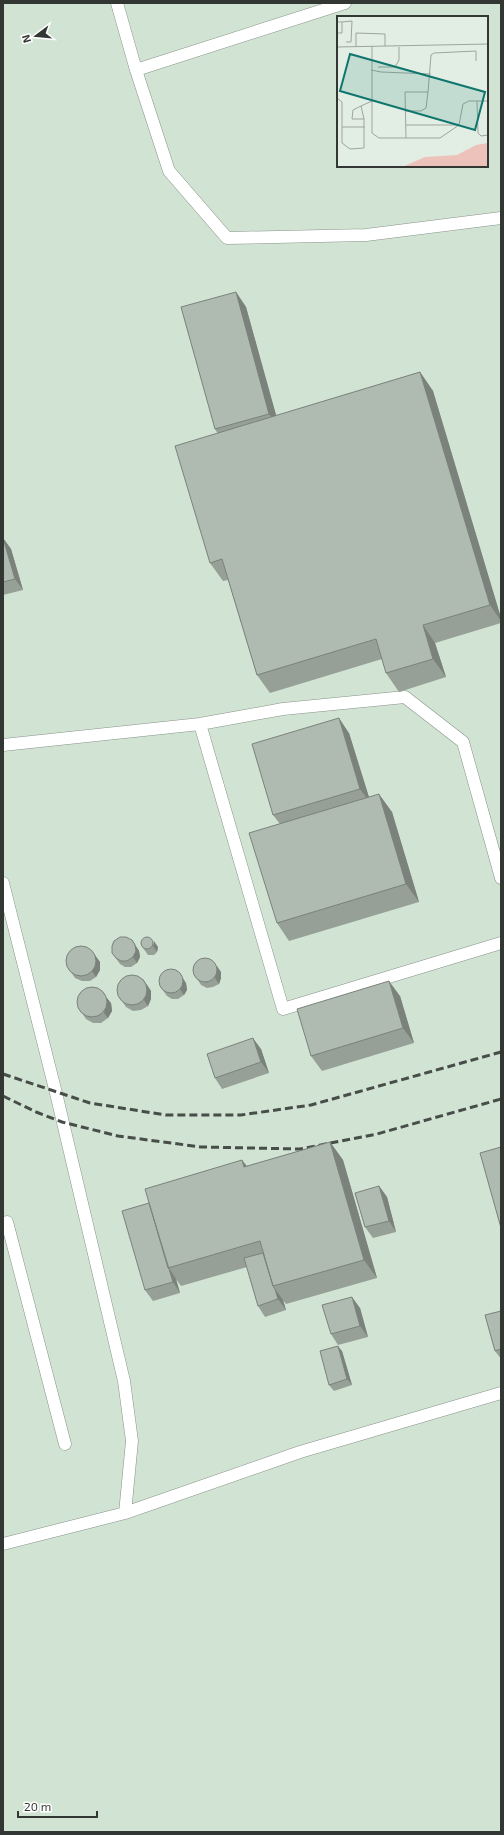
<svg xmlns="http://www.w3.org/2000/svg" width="504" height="1835" font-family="'Exo 2',sans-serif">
<rect width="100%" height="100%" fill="#e2eee4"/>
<path fill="#d1e3d3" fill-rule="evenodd" d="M3,3H501V1832H3ZM338,17H487V166H338Z"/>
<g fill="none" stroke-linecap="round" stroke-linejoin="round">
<defs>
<path id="lane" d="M117,3L136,70L169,171L227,238L366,235L501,218
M136,70L345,3
M3,745L200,724
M501,878L463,742L405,697L283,709L200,724L283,1009L501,943
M3,883L56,1093L124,1381L132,1441L125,1513
M3,1223L7,1222L65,1444
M3,1544L125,1513L300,1452L501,1393"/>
</defs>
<use href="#lane" stroke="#889389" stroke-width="13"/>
<use href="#lane" stroke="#fff" stroke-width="12"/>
<path stroke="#474d48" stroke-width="3" stroke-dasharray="8 4" stroke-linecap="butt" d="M3,1074L90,1103L166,1115H241L311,1105L501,1052
M3,1096L36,1112L62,1122L118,1136L201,1147L300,1149L377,1134L501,1099"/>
</g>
<path fill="#96a097" d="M236,292L246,307L276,416L420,372L433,391L501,618V623L435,643L446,677L399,692L386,673L382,659L270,693L257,675L228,580L223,581L210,563L218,434L215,429Z
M3,538L11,549L23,590L3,595Z
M349,733L369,797L392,812L419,902L289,941L277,923L280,824L273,815Z
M132,940L139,951L140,957L137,963L131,967H125L120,964L112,953Z
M142,940L158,947L157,952L154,955H148L141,945Z
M95,955L100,962V970L96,977L90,981H82L75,978L67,966Z
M221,972V978L219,984L213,987L207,988L201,985L194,974Z
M186,983L187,990L184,995L178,999H172L167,996L159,985Z
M147,985L151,991V999L148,1006L141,1010L133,1011L126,1007L118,995Z
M400,996L414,1043L322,1071L311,1056Z
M111,1003L112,1011L108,1018L101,1023H93L86,1019L78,1007Z
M261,1049L269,1073L222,1089L215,1078Z
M330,1142L343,1160L377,1278L286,1304L283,1300L286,1310L265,1317L258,1306L247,1267L181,1286L176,1279L180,1293L153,1301L145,1290L149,1203L242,1160L247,1166Z
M379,1186L387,1197L396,1232L373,1238L365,1227Z
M360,1308L368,1337L338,1345L331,1334Z
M501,1311V1359L495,1351Z
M342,1351L352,1385L334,1391L329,1385Z"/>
<path fill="#7a827b" d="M236,292L246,307L280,429L269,414Z
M420,372L433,391L501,618V621L490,605Z
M3,538L11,549L23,590L15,579Z
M423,625L435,643L446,677L433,659Z
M339,718L349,733L371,804L360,789Z
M379,794L392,812L419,902L406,884Z
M132,940L139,951L140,957L137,963L133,957Z
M154,941L158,947L157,952L153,946Z
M91,950L100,962V970L96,977L92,971Z
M217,966L221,972V978L219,984L215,978Z
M179,972L186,983L187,990L184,995L180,989Z
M143,979L151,991V999L148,1006L144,1000Z
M389,981L400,996L414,1043L403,1028Z
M107,998L111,1003L112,1011L108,1018L104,1013Z
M253,1038L261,1049L269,1073L261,1062Z
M330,1142L343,1160L377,1278L364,1260Z
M242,1160L255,1178L244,1167Z
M379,1186L387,1197L396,1232L389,1221Z
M169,1268L176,1279L180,1293L173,1282Z
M275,1289L283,1300L286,1310L278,1299Z
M352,1297L360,1308L368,1337L360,1326Z
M338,1346L342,1351L352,1385L347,1379Z"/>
<path fill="#afbab0" stroke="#7a827b" d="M236,292L269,414L215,429L181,307Z
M420,372L490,605L423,625L433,659L386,673L376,639L257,675L222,559L210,563L175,446Z
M3,538L15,579L3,582Z
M339,718L360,789L273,815L252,744Z
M379,794L406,884L277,923L249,833Z
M141 943a6 6 0 1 1 12 0a6 6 0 1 1-12 0Z
M120,937H126L132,940L135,945L136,951L133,957L127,961H121L116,958L112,953V946L114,941Z
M66 961a15 15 0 1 1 30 0a15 15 0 1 1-30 0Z
M193 970a12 12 0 1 1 24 0a12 12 0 1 1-24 0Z
M159 981a12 12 0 1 1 24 0a12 12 0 1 1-24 0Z
M117 990a15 15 0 1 1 30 0a15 15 0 1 1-30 0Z
M389,981L403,1028L311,1056L297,1009Z
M77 1002a15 15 0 1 1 30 0a15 15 0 1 1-30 0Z
M253,1038L261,1062L215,1078L207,1054Z
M330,1142L364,1260L273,1286L260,1241L168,1268L145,1189L242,1160L244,1167Z
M501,1147V1228L480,1153Z
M379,1186L389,1221L365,1227L355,1193Z
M149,1203L173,1282L145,1290L122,1211Z
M263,1253L273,1286L275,1289L278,1299L258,1306L244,1258Z
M352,1297L360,1326L331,1334L322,1305Z
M501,1311V1349L495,1351L485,1315Z
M338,1346L347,1379L329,1385L320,1351Z"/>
<g transform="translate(337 16)">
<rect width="151" height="151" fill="#e2eee4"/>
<path d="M151,127V151H65L88,141L120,139L139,129Z" fill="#edc2bb"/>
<path fill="none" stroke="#9ca59d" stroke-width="1" d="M0,6H5V17H0M5,6L15,5L14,26H9M35,30V117L42,122H103L122,109L126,88L132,85H151M0,31L151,28M19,31V17L48,18V30M41,51H58L62,44V31M34,54L44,56L94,58M91,76L94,39L97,37L139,35V45M0,82L5,86V127L13,133L27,132V103L24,90L35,85M140,85L141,117L144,120L151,119M24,90L16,94L15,103H27M68,95H84L89,92L91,76H68L69,122M69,109H122M5,111H28"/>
<path fill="#0f766e" fill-opacity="0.15" stroke="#0f766e" stroke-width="2" d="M13,38L148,76L138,114L3,75Z"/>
<rect width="151" height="151" fill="none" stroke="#323733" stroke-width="2"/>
</g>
<rect width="504" height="1835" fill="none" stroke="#323733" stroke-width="8"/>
<g transform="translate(36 36) rotate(254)" stroke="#ffffff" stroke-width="3" paint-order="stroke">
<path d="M0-3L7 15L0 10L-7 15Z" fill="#323733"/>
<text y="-6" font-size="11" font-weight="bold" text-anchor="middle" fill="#323733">N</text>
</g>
<path d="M18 1811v6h79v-6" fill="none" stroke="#323733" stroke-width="2"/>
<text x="24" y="1811" font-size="12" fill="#323733" stroke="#ffffff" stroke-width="3" paint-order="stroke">20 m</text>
</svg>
